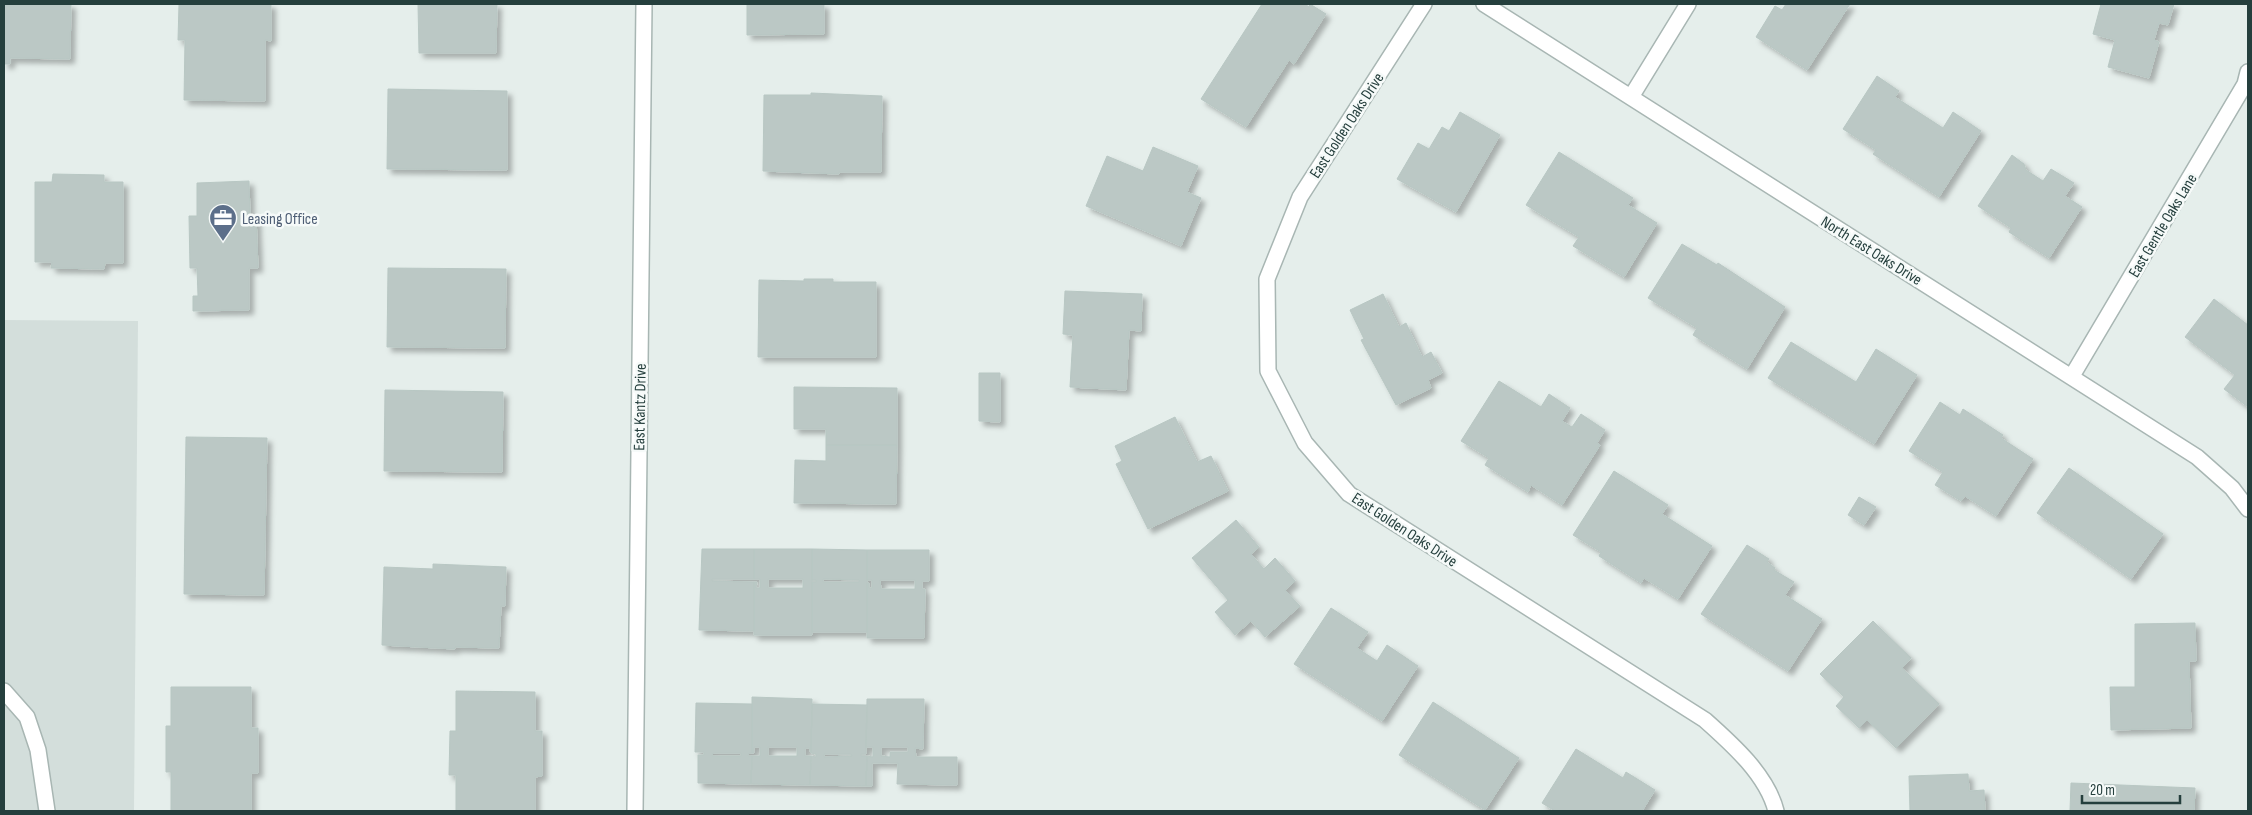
<svg xmlns="http://www.w3.org/2000/svg" width="2252" height="815" font-family="'Sofia Sans Condensed',sans-serif">
<defs>
<filter id="shadow"><feDropShadow dx="4.5" dy="4.5" stdDeviation="2.5" flood-color="#0004"/></filter>
</defs>
<rect width="100%" height="100%" fill="#e5eeeb"/>
<path fill="#d3dedb" d="M4,320L138,321L134,811H4Z"/>
<path fill="#bbc8c5" stroke="#b8c7c3" fill-rule="evenodd" filter="url(#shadow)" d="M4,4H71L70,59L10,58V64H4Z
M179,4H271V41L265,40V101L184,100L185,40H178Z
M418,4H497L496,53H419Z
M747,4H824V34L747,35Z
M1262,4H1305L1309,7L1310,4L1326,14L1294,64L1289,60L1246,127L1201,99Z
M1786,4H1850L1807,70L1756,37L1775,6L1782,10Z
M2101,4H2174L2168,25L2159,23L2154,40L2159,42L2149,78L2108,67L2115,40L2093,34Z
M1877,76L1899,91L1895,97L1943,128L1953,112L1981,131L1939,197L1873,154L1876,150L1843,129Z
M388,89L507,91V170L387,169Z
M811,93L882,96L881,172H839V174L763,171L764,95H811Z
M1460,112L1500,135L1456,212L1397,179L1418,143L1429,149L1442,127L1449,131Z
M1153,147L1198,166L1187,192L1201,198L1181,246L1086,206L1107,156L1143,171Z
M1559,152L1633,198L1628,205L1657,223L1624,277L1573,246L1579,237L1526,205Z
M2012,155L2024,164L2026,170L2043,181L2051,169L2074,183L2065,196L2082,207L2049,258L2009,232L2011,228L1978,206Z
M53,174L104,175V182H123V263H105L104,269L51,268L52,262H35V182H52Z
M249,181L250,215H256L258,268H249V310L193,311V296H198L197,268H190L189,216H197V183Z
M1682,244L1717,265L1718,263L1785,307L1747,369L1693,335L1697,328L1648,298Z
M388,268L506,269L505,348L387,347Z
M804,279H833V282H876V357H758L759,280L804,281Z
M1065,291L1142,294L1141,331L1129,330L1126,390L1070,387L1073,335L1063,334Z
M1383,294L1399,327L1406,323L1422,357L1431,352L1442,373L1428,380L1431,388L1396,405L1361,340L1364,339L1350,310Z
M2214,299L2248,325V407L2224,389L2235,375L2185,337Z
M1791,342L1856,382L1876,349L1917,375L1874,444L1768,378Z
M979,373H1000V422L979,421Z
M1499,381L1541,407L1549,394L1570,408L1562,421L1572,427L1581,414L1605,430L1597,443L1600,445L1562,505L1531,485L1528,492L1485,465L1489,458L1461,441Z
M794,387L897,388V445H826V429H794Z
M385,390L503,392L502,472L384,471Z
M1940,402L1960,415L1963,409L2003,435L2001,438L2033,459L1996,516L1965,496L1961,501L1935,485L1943,472L1909,451Z
M1175,417L1197,462L1211,456L1228,491L1148,529L1116,464L1122,461L1115,446Z
M186,437L267,438L264,595L184,594Z
M826,445H897L896,504L794,503L795,460L826,461Z
M2069,468L2163,534L2131,579L2037,513Z
M1614,471L1668,505L1662,514L1712,546L1678,599L1644,578L1641,583L1599,556L1601,552L1573,535Z
M1859,497L1876,507L1864,525L1848,515Z
M1236,520L1259,547L1251,554L1264,569L1275,558L1295,581L1285,590L1300,606L1265,637L1251,621L1235,635L1215,612L1228,600L1192,558Z
M1747,545L1769,559L1767,562L1775,568L1774,570L1794,582L1785,595L1822,619L1788,671L1701,614Z
M702,549H754V579H712V581L754,582V631L699,630Z
M754,549H812V635H754V582H757L756,588H760V579H754ZM768,579H803V588H768Z
M812,549L867,550V632H812V582H816V580H812ZM823,579L859,580V582H823Z
M867,550H929V581H922V589H925L924,638H867V583H869V588H872V580H867ZM880,580H915V589H881Z
M433,564L506,567L505,606H501L499,648L455,647V649L382,645L384,567L433,569Z
M1331,608L1368,632L1357,648L1377,661L1387,645L1418,666L1382,721L1294,664Z
M1873,621L1911,658L1902,668L1939,704L1896,748L1867,720L1859,728L1836,706L1844,697L1820,674Z
M2195,623L2196,661H2189L2191,728L2111,730L2110,687H2135V624Z
M171,687H251V728H258V773H251V811H171V772H166V726H171Z
M456,691L535,692V731H542V776L535,777V811H456V775H449L450,731H456Z
M752,697L812,699L811,753L809,748H805V756H811L810,785L751,784L752,756H760V747H754V753H752ZM768,747H797V756H768Z
M867,699H924L923,749L915,748L916,757H957V785L897,784L898,763H872V786H866L867,756L873,757V747H866ZM881,747H908V752H890V757L881,756Z
M1433,702L1519,758L1485,810L1399,755Z
M696,703L752,704V753H749L748,756H752L751,784L698,783V755H704V752H695ZM713,753H741V756H712Z
M812,704L867,705L866,754H861V756H867L866,786L810,785L811,756L816,757V754L811,753ZM824,754H851L852,756L824,757Z
M1576,749L1623,778L1626,772L1655,790L1642,811H1555L1542,803Z
M1968,774L1969,791L1984,790L1985,811H1910L1909,776Z
M2071,783L2195,788L2194,811H2070Z"/>
<g fill="none" stroke-linecap="round" stroke-linejoin="round">
<defs>
<path id="minor" d="M1424,4L1300,197L1267,279L1268,371L1305,443L1349,494L1705,720C1732,744 1767,775 1776,811
M1484,4L2197,457L2232,488L2248,509
M1631,97L1688,4
M2072,376L2245,84L2248,72
M4,691L27,717L38,750L47,811
M635,811L644,4"/>
</defs>
<use href="#minor" stroke="#a8b6b3" stroke-width="18"/>
<use href="#minor" stroke="#fff" stroke-width="15"/>
</g>
<defs>
<symbol id="office-pin" viewBox="-11 -11 22 30"><path d="M0 17L-7.5 6A9.5 9.5 0 1 1 7.5 6Z" fill="#5c6f8a" stroke="#f6faf9"/><path d="M-6-3h4V-5.5h4V-3h4V5H-6ZM-1-4.5V-3h2v-1.5ZM-6 0V1H6V0Z" fill="#fff"/></symbol>
</defs>
<g fill-rule="evenodd">
<use href="#office-pin" x="207" y="202" width="32" height="43"/>
</g>
<g text-anchor="middle" stroke-width="5" stroke-linejoin="round" paint-order="stroke">
<g font-size="16" fill="#253f3d" stroke="#f6faf9">
<text transform="translate(1346 125) rotate(-57)" y="6">East Golden Oaks Drive</text>
<text transform="translate(2162 225) rotate(-59)" y="6">East Gentle Oaks Lane</text>
<text transform="translate(1872 250) rotate(32)" y="6">North East Oaks Drive</text>
<text transform="translate(639 407) rotate(-89)" y="6">East Kantz Drive</text>
<text transform="translate(1405 529) rotate(33)" y="6">East Golden Oaks Drive</text>
</g>
<g font-size="16" fill="#4e5e75" stroke="#f6faf9" text-anchor="start">
<text x="242" y="224">Leasing Office</text>
</g>
</g>
<rect width="2252" height="815" fill="none" stroke="#253f3d" stroke-width="10"/>
<path d="M2082 795v8h98v-8" fill="none" stroke="#253f3d" stroke-width="2.5"/>
<text x="2090" y="795" font-size="15" fill="#253f3d" stroke="#f6faf9" stroke-width="4" paint-order="stroke">20 m</text>
</svg>
